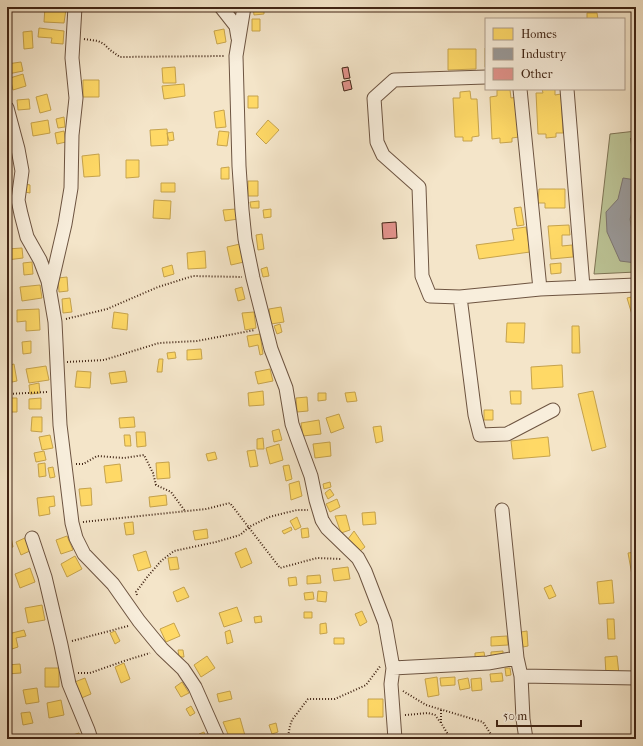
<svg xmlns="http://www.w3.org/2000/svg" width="643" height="746" font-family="'IM FELL French Canon',serif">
<rect width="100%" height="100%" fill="#f4e5c9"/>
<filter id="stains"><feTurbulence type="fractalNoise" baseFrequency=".005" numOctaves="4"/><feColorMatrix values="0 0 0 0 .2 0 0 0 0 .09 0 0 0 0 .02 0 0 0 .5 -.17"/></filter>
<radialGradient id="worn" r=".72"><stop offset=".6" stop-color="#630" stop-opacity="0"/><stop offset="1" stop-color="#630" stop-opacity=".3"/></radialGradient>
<path fill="#bcc496" stroke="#7e7455" d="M636,131V272L594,274L610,134Z"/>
<path fill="#ffd966" stroke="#c6a34d" d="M45,7L66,9L64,23L44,22Z
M253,7H264V14L254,15Z
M587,13H597L598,19H587Z
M252,19H260V31H252Z
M39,28L64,31L63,44L51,43L52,38L38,37Z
M224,29L226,42L217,44L214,31Z
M32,31L33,48L24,49L23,32Z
M485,48H486V67H485Z
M448,49H476V69L448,70Z
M21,62L23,71L8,74L7,64Z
M175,67L176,83H163L162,68Z
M23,74L26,86L13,90L10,78Z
M83,80H99V97H83Z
M184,84L185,96L164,99L162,86Z
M542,89H555V95L561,94L563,133H556V137L546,138V134H538L536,93H543Z
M497,90H510L511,98L517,97L519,137L512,138V142L500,143V138L492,139L490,97L497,96Z
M470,91L471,99H477L479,136L472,137V141H463V137H455L453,98H460V92Z
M47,94L51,110L40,113L36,97Z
M248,96H258V108H248Z
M29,99L30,109L18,110L17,100Z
M224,110L226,127L216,128L214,112Z
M64,117L65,127L58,128L56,119Z
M48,120L50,133L33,136L31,123Z
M268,120L279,130L266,144L256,134Z
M167,129L168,145L151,146L150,130Z
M64,131L66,142L57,144L55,133Z
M219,131L229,132L227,146L217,145Z
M173,132L174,140L169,141L167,133Z
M99,154L100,176L84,177L82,156Z
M126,160H139V177L126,178Z
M229,167V179H221V168Z
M248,181H258V196H248Z
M161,183H175V192H161Z
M26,184L30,185V193L25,192Z
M539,189H565V208H545V203H538Z
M154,200L171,201L170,219L153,218Z
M259,201V208H251L250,202Z
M521,207L524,225L517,226L514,208Z
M236,209L238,219L225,221L223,210Z
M271,209V217L264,218L263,210Z
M569,225L570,235H562V246L572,245L573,257L551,259L548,226Z
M526,227L530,252L479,259L476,245L514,240L512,229Z
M262,234L264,249L258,250L256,235Z
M240,244L244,262L231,265L227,247Z
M22,248L23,258L7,260V249Z
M205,251L206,268L188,269L187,253Z
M32,262L33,274L24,275L23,263Z
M561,263V273L551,274L550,264Z
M172,265L174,274L164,277L162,268Z
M267,267L269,276L263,277L261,269Z
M67,277L68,291L59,292L58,278Z
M40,285L42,298L22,301L20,287Z
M242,287L245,299L238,301L235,289Z
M636,296V317L633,318L627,298Z
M70,298L72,312L63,313L62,299Z
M281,307L284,322L271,324L269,309Z
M39,309L40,330L26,331V321L17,322V310Z
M114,312L128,314L127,330L112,328Z
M254,312L256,328L245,330L242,313Z
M507,323H525L524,343L506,342Z
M280,324L282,332L277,334L274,326Z
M572,326H579L580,353H572Z
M260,334L263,354L260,355L258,345L249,347L247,336Z
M31,341V353L23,354L22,342Z
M201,349L202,359L187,360V350Z
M175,352L176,358L168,359L167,353Z
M159,359H163L162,372H157Z
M14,364L17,381L7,383V366Z
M562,365L563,387L532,389L531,367Z
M46,366L49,380L29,383L26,369Z
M270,369L273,381L258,384L255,372Z
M77,371L91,372L90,388L75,387Z
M125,371L127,382L111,384L109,373Z
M39,383L40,393L30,394L29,385Z
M263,391L264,405L249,406L248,393Z
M510,391H521V404H511Z
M593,391L606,447L592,451L578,394Z
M355,392L357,401L347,402L345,393Z
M318,393H326V400L318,401Z
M307,397L308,411L297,412L296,398Z
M7,398H17V412H7Z
M41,398V409H29V399Z
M484,410H493V420H484Z
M339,414L344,428L331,433L326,418Z
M32,417H42V432L31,431Z
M134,417L135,427L120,428L119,418Z
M319,420L321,434L303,436L301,423Z
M381,426L383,441L376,443L373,427Z
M279,429L282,440L274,442L272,431Z
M136,432H145L146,446L137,447Z
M50,435L53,448L42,450L39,437Z
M124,435H130L131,446H125Z
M548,437L550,456L513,459L511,441Z
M263,438L264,449H257V439Z
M330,442L331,456L315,458L313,444Z
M279,444L283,460L270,464L266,448Z
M255,450L258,466L250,467L247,451Z
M44,451L46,460L36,462L34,453Z
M215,452L217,459L208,461L206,454Z
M169,462L170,478L157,479L156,463Z
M45,463L46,476L39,477L38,464Z
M120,464L122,481L106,483L104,466Z
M289,465L292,479L286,481L283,466Z
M53,467L55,477L50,478L48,468Z
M299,481L302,496L291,500L289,484Z
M330,482L331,487L324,489L323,484Z
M91,488L92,505L81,506L79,489Z
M330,489L334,495L328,499L325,493Z
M166,495L167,505L150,507L149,497Z
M54,496L55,506L49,507L50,514L39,516L37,498Z
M337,499L340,507L330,512L326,504Z
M375,512L376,524L363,525L362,513Z
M346,515L350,530L341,533L335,516Z
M297,517L301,527L295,530L290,521Z
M11,519V528L7,529V520Z
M133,522L134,534L126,535L124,523Z
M291,527L292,530L284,534L282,531Z
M308,528L309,537L302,538L301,529Z
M207,529L208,538L195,540L193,531Z
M354,531L365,547L359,552L348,539Z
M10,532L13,547L7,548V533Z
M67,536L73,550L61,554L56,540Z
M27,537L32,550L21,555L16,542Z
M246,548L252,563L241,568L235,553Z
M146,551L151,567L138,571L133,555Z
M636,552V574L632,575L628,553Z
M75,556L82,569L67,577L61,564Z
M177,557L179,569L170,570L168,558Z
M348,567L350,579L334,581L332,569Z
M30,568L35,582L20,588L15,574Z
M320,575L321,583L307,584V576Z
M296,577L297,585L289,586L288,578Z
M612,580L614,603L599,604L597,582Z
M551,585L556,596L549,599L544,588Z
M184,587L189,597L177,602L173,592Z
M318,591L327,592L326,602L317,601Z
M313,592L314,599L305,600L304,593Z
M42,605L45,620L28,623L25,608Z
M237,607L242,621L224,627L219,613Z
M362,611L367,622L360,626L355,614Z
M304,612H312V618H304Z
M261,616L262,622L255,623L254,617Z
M607,619H614L615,639H608Z
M174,623L180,636L166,642L160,629Z
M326,623L327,633L320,634V624Z
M24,630L26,636L16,638L18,647L12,649L8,634Z
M230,630L233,642L227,644L225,632Z
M115,631L120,641L115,644L110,633Z
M527,631L528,646L523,647L521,632Z
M507,636L508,645L491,646V637Z
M334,638H344V644H334Z
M178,650H183L184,657H179Z
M503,651V657L491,658V652Z
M484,652L485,658L475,659V653Z
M207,656L215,668L201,677L194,665Z
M617,656L619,674L606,675L605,657Z
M124,663L130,679L121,683L115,667Z
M20,664L21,673L7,674V665Z
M45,668H59V687H45Z
M505,668H510L511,675L506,676Z
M502,673L503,681L491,682L490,674Z
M437,677L439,695L428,697L425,679Z
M455,677V685L441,686L440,678Z
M85,678L91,694L79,699L72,683Z
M468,678L470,688L460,690L458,680Z
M481,678L482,690L472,691L471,679Z
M182,682L189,693L181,697L175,687Z
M37,688L39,702L26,704L23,690Z
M230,691L232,699L219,702L217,694Z
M368,699H383V717H368Z
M61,700L64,715L49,718L47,703Z
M191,706L195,713L190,716L186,709Z
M30,712L33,723L23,725L21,713Z
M240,718L246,739H230L223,722Z
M276,723L278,732L272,734L269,725Z
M204,732L206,739H201L199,734Z
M79,733L81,739H63V738Z"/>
<path fill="#999" stroke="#7e7671" d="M623,178L636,180V199L630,219L636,252V263L620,261L607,232L606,212L618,199Z"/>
<path fill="#e3938d" stroke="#402414" d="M348,67L350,78L344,79L342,68Z
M350,80L352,89L344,91L342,82Z
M631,138H636V151L632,152Z
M396,222L397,238L383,239L382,223Z"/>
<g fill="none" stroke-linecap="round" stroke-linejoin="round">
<defs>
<path id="street" d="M221,7L236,26L238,38
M244,7L236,56L239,166L242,210L245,239L253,278L271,349L286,388L292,424L297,438L311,476L316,500L322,520L327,528L358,558L365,571L385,623L393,668L391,684L395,739
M486,77L394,80L374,98L377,142L383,155L419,187L422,276L430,296L460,297L540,289L636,285
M520,89L540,289
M567,89L583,287
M7,108L18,149L22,171L18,200L21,214L27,237L40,260L48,281L55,322L60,425L72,523L76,538L84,554L113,584L139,621L162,649L183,669L195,687L218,739
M50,289L65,224L71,188L72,135L76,98L72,58L75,7
M460,297L475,415L480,435L507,434L553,410
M502,510L517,658
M32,538L45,577L61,645L69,684L88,730L91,739
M393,668L488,663L517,658L521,676L523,719L526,739
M521,676L636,678"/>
</defs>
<use href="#street" stroke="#6d5441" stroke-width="15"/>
<path stroke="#402414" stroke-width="2" stroke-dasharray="1 2" stroke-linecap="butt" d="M84,39L98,41L104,44L110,50L120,57L224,56
M66,319L107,309L158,287L193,276L242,277
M67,362L104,360L159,343L197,341L255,330
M7,394L47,392
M76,464H83L97,456L124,458L144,455L153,473L156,485L171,492L185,511
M83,522L206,509L230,503L280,568L317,558L341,559
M137,595L136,592L148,576L161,561L174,551L216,542L240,535L249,527L269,517L297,510H308
M72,641L128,626
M78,673H90L124,661L150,653
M403,691L426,705L483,722L494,739
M441,710V723L449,736V739
M405,715L428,713L435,715L441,723
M288,736L290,726L292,720L308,699H335L355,690L366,685L381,665
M272,739C284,735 297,735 309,737L311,739"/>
<use href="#street" stroke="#f8eedc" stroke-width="13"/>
</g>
<rect width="643" height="746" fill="none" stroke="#f4e5c9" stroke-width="24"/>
<rect x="8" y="8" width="627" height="730" fill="none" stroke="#402414" stroke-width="2"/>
<rect x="12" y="12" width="619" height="722" fill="none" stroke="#402414"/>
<rect x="485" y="18" width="140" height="72" fill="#f8eedc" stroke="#ae9d8c"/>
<rect x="493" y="28" width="20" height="12" fill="#ffd966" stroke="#ae9d8c"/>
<text x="521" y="38" font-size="12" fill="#402414">Homes</text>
<rect x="493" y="48" width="20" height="12" fill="#999999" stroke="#ae9d8c"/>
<text x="521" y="58" font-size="12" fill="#402414">Industry</text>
<rect x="493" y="68" width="20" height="12" fill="#e3938d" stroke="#ae9d8c"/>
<text x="521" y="78" font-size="12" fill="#402414">Other</text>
<path d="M497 720v6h84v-6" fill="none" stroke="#402414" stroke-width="2"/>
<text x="503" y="720" font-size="12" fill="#402414" stroke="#f8eedc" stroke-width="3" paint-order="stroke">50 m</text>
<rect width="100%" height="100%" filter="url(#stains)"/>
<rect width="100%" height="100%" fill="url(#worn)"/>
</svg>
